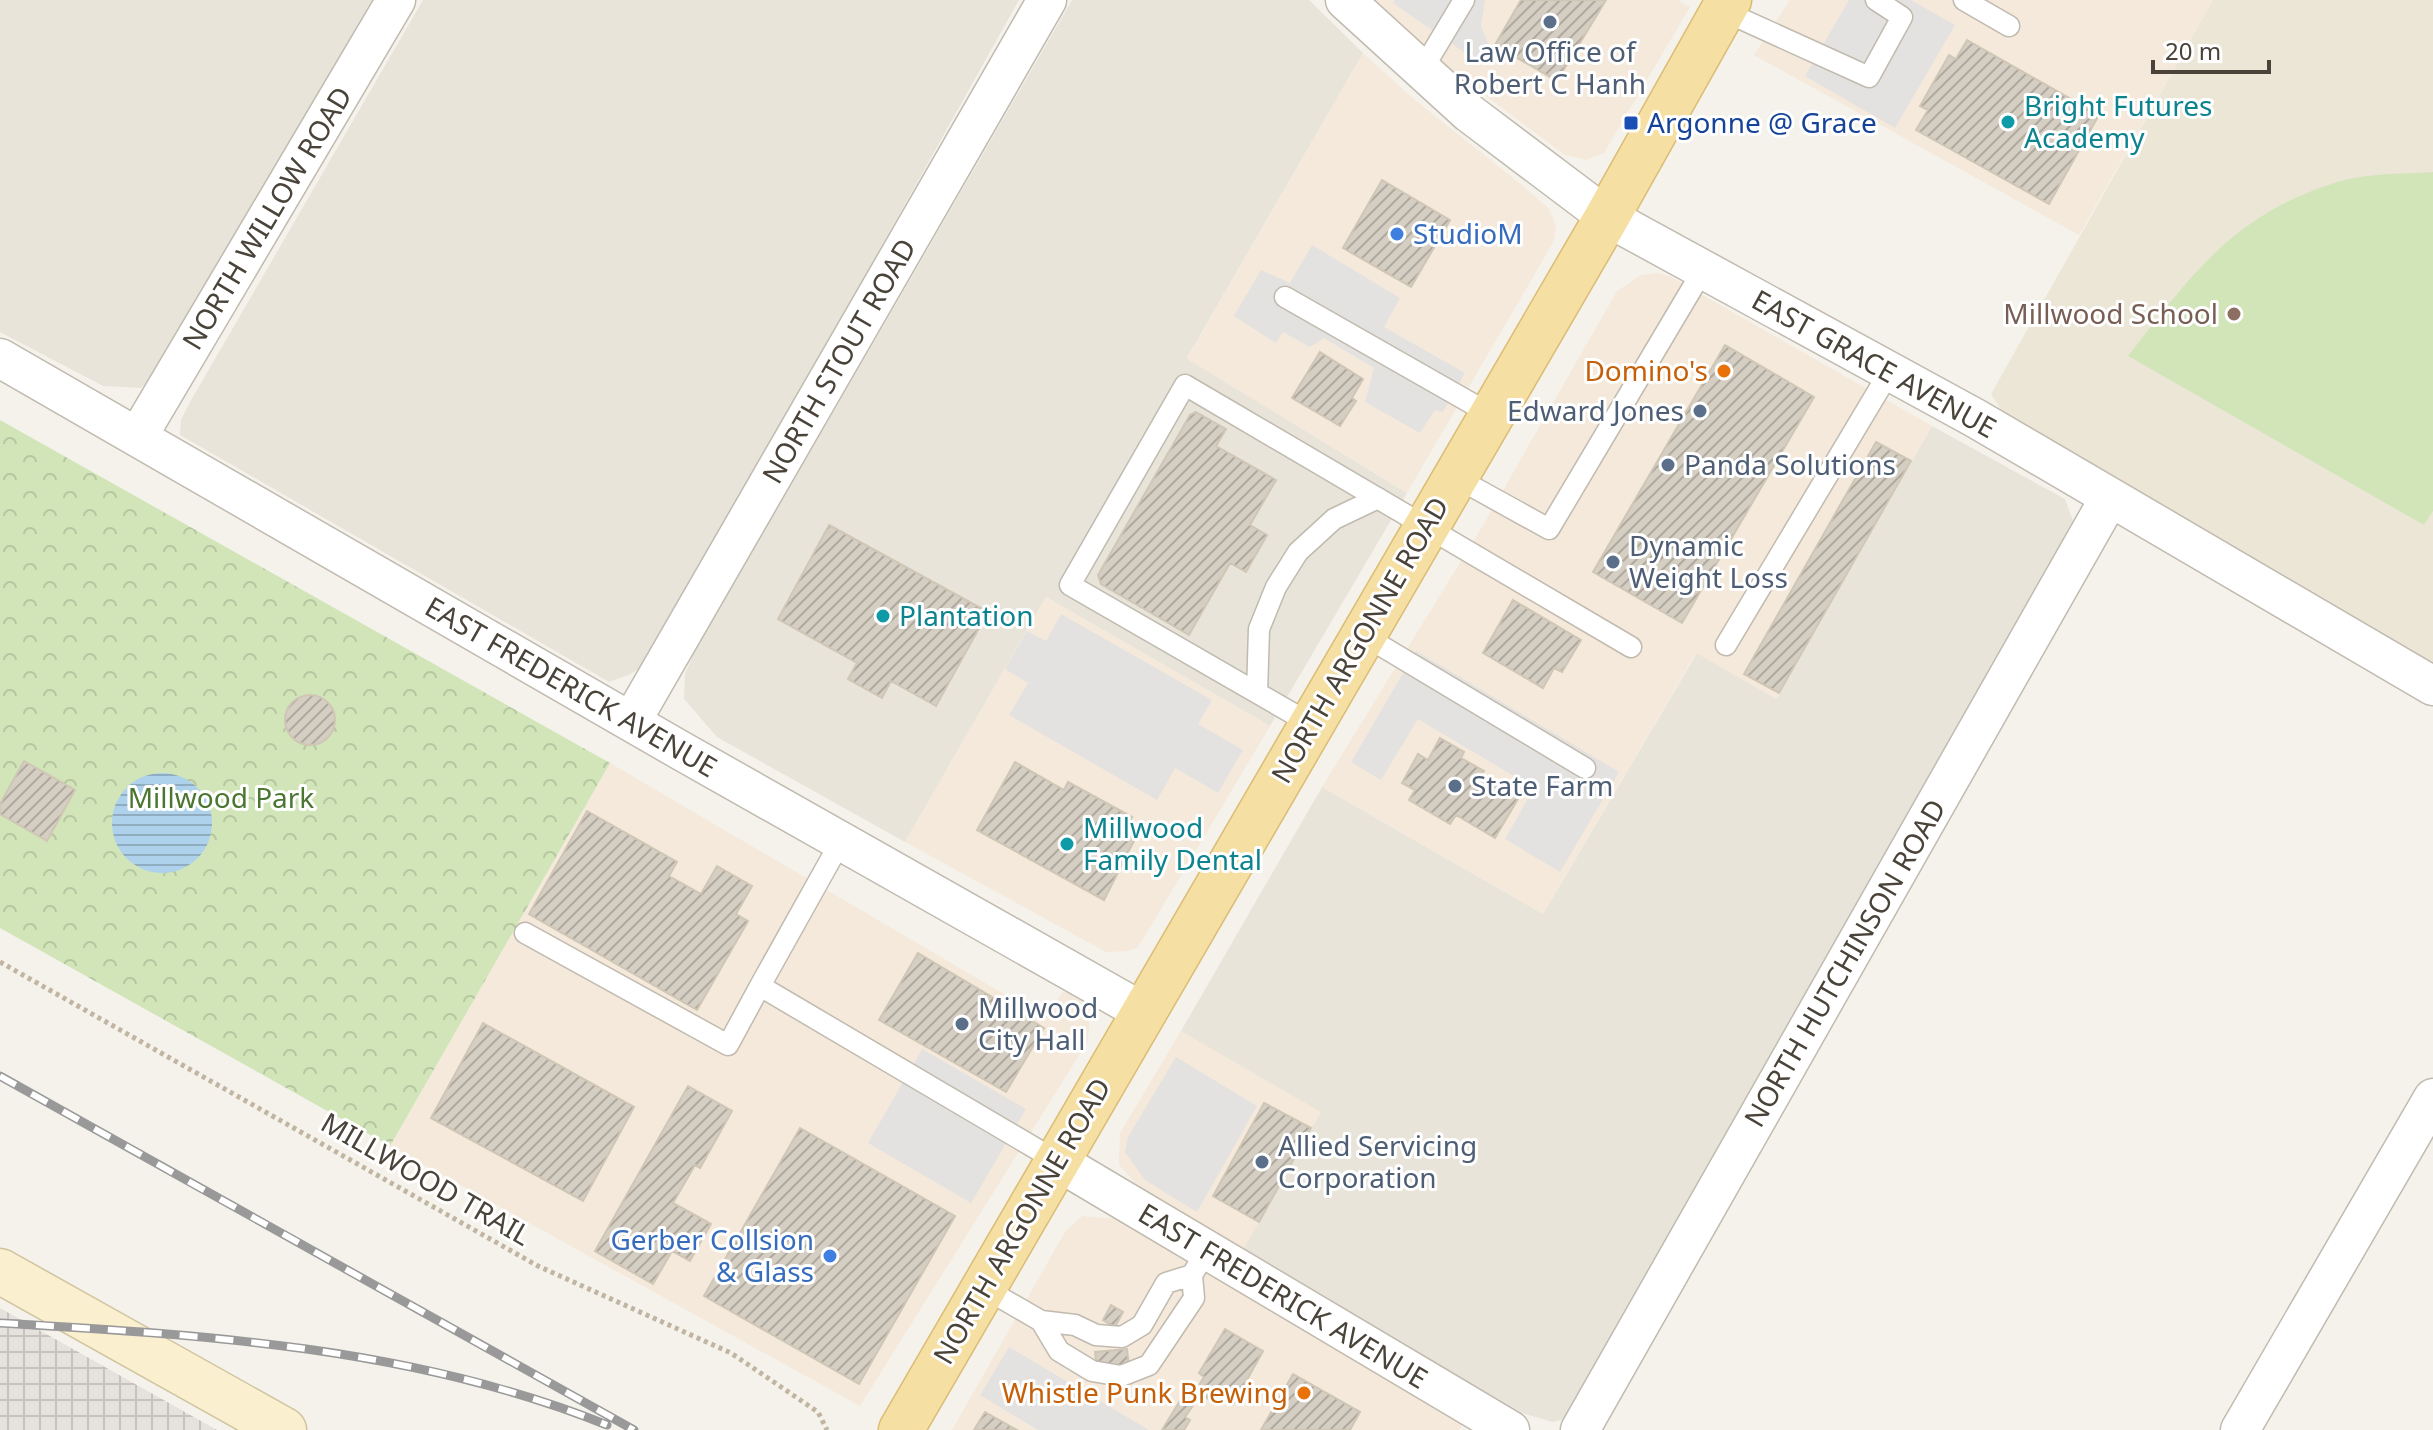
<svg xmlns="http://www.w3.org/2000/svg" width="2433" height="1430" font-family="'Noto Sans',sans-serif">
<defs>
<pattern id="industrial-grid" width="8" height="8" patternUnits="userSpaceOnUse" patternTransform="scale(2)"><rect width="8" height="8" fill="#e5e1dd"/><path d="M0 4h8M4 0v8" fill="none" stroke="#c6c2be"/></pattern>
<pattern id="park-crowns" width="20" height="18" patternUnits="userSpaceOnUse" patternTransform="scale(2)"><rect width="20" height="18" fill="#d1e5b9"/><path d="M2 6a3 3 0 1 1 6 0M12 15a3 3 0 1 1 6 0" fill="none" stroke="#b5c6a0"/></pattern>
<pattern id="water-rules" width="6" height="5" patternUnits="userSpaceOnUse" patternTransform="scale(2)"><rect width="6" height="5" fill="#aed2eb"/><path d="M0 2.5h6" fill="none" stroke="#90acbf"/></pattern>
<pattern id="building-hatch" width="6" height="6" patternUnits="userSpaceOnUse" patternTransform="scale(2)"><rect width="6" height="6" fill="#d5cec2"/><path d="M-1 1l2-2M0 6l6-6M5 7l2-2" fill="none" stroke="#afa99f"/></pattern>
</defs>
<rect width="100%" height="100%" fill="#f5f2ec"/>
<path fill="#e8e4da" d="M0,0H372L163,365L141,388L103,386L0,332Z
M423,0H1019L650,661L631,674L609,682L180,435L181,420L190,402Z
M1072,0H1309L1363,53L1187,358L1407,493L1270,726L1046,597L905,842L717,737L684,699L685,674L694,653Z
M1932,426L2065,499L2074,523L1575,1407L1564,1419L1553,1422L1525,1414L1242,1252L1181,1031L1322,787L1543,914L1697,653L1777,698Z"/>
<path fill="#f4e9da" d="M1371,0H1678L1690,7L1604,153L1586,160L1565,155L1463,79Z
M1790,0H2213L2079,235L1754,55Z
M1363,53L1416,101L1522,185L1549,209L1556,226L1554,241L1407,493L1187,359Z
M1657,273L1671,277L1932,426L1776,699L1696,653L1543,914L1322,787L1482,527L1617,291L1641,275Z
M1046,597L1270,726L1145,936L1137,948L1126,951L1106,952L905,842Z
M610,763L1045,1018L1063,992H1070L1081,1001L1090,1016L1088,1041L860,1406L390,1146Z
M1181,1031L1321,1112L1242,1252L1141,1189L1119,1165L1120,1133Z
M1082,1216L1118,1219L1465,1420L1459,1430H952L1065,1232Z"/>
<path fill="url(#industrial-grid)" d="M0,1308L217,1430H0Z"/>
<path fill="#ece6d7" d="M2213,0H2433V664L2005,416L1991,394Z"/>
<path fill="#d1e5b9" d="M2433,172V511L2424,525L2128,356C2193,273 2234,213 2341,181C2369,173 2404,174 2433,172Z"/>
<path fill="url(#park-crowns)" d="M0,420L610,763L390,1146L0,928Z"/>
<path fill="#e4e2e0" d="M1395,0H1485L1481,26L1490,48L1481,64L1393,3Z
M1849,0H1911L1955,25L1895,128L1805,76Z
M1312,245L1400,298L1384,327L1465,373L1443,412L1435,410L1420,433L1365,402L1374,368L1324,338L1310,347L1283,332L1276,343L1234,316L1261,270L1290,283Z
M1061,614L1212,700L1198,724L1243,750L1218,793L1175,768L1157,800L1009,715L1028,683L1005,669L1027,631L1046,641Z
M1416,651L1619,772L1560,872L1505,839L1534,788L1418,719L1381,780L1351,762Z
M922,1049L1026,1109L971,1203L868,1143Z
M1176,1057L1257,1106L1197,1212L1145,1180L1125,1152L1128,1137Z
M1009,1347L1149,1430H1038L980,1395Z"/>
<path fill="url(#water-rules)" d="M112 823a50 50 0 1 1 100 0a50 50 0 1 1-100 0Z"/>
<path fill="url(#building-hatch)" stroke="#d0c6b6" stroke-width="2" d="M1521,0H1606L1557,81L1495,45Z
M1967,40L2099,115L2049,204L1916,130L1928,110L1920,106L1949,55L1956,59Z
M1382,180L1450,220L1411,287L1343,248Z
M1725,345L1814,397L1682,623L1593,572Z
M1320,352L1363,379L1352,398L1356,401L1340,426L1292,398Z
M1196,412L1226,429L1216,446L1276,480L1250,525L1267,535L1246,572L1230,563L1189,635L1101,584L1098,575L1190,415Z
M1876,442L1911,461L1779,693L1744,674Z
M829,525L988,612L936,706L891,681L882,698L848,679L857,663L778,619Z
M1513,600L1581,640L1562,672L1554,668L1543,688L1483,653Z
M285 720a25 25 0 1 1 50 0a25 25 0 1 1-50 0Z
M1440,738L1464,752L1461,758L1484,771L1481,775L1519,797L1495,838L1456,815L1450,824L1409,800L1415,790L1402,783L1418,754L1428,760Z
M24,761L75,790L47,841L0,814V804Z
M1015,762L1064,790L1068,782L1132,817L1128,825L1139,831L1104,900L977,830Z
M587,811L677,862L669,876L701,894L717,866L752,886L736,914L748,921L697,1010L529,914Z
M918,953L1044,1028L1006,1092L879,1020Z
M483,1023L634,1107L583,1201L431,1118Z
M688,1086L732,1111L700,1168L695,1165L673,1203L711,1224L690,1261L672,1251L653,1284L595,1251Z
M1264,1103L1311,1128L1259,1222L1213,1196Z
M800,1128L955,1216L859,1384L704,1296Z
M1111,1305L1123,1312L1115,1327L1103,1320Z
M1225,1329L1263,1351L1233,1405L1217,1396L1214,1402L1195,1392L1204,1377L1199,1373Z
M1127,1349L1129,1367L1097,1370L1095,1352Z
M1293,1374L1360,1412L1350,1430H1261Z
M1183,1396L1194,1404L1185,1417L1190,1420L1184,1430H1162Z
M985,1412L1017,1430H974Z"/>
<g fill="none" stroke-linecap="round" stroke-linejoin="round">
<defs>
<path id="lane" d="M1964,0L2009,26
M1728,13L1869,77L1902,17L1876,0
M1422,70L1464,0
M1285,297L1492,415
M1455,477L1549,529L1703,270
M1363,635L1585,768
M1726,645L1890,371
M1257,693L1259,629L1276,587L1298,552L1334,519L1378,498
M1311,724L1070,585L1185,385L1631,647
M841,841L760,986L1057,1161
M525,933L728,1045L760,986
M984,1288L1041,1321L1075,1325L1096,1335L1122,1337L1142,1325L1166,1283L1192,1275
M1041,1321L1059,1351L1092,1371L1121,1376L1149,1365L1194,1298L1192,1275L1207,1250"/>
<path id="street" d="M1345,0L1469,113L1607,217L1975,418L2433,686
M0,358L678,749L1143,1012
M138,436L396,0
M631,722L1047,0
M1057,1161L1510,1430
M1580,1430L2110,497
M2240,1430L2433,1098"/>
<path id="secondary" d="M0,1271L284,1430"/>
<path id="primary" d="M901,1430L1607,217L1729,0"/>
</defs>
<use href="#lane" stroke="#c0baaf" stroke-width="23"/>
<use href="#street" stroke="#c0baaf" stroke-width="41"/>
<use href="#secondary" stroke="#d0c49f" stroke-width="47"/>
<use href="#primary" stroke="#dbbc74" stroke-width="47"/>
<path stroke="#c0b5a1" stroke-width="5" stroke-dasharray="4 4" stroke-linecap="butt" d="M0,962L538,1266L731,1353L818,1412L827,1430"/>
<use href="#lane" stroke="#fff" stroke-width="20"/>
<use href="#street" stroke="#fff" stroke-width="38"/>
<use href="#secondary" stroke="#faf0d0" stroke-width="44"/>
<use href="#primary" stroke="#f6dfa3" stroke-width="44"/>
<defs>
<path id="rail" d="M0,1076L634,1430
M0,1323C206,1335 413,1347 607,1425"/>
</defs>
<use href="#rail" stroke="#999" stroke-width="9"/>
<use href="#rail" stroke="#fff" stroke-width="6" stroke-dasharray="18" stroke-linecap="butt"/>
</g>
<g fill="#5c6f8a" stroke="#fff" stroke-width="3">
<circle cx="1550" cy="22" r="8"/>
<circle cx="1700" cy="411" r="8"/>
<circle cx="1668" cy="465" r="8"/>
<circle cx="1613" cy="562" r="8"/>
<circle cx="1455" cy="786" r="8"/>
<circle cx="962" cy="1024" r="8"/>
<circle cx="1262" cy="1162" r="8"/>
</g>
<g fill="#0f9aa8" stroke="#fff" stroke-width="3">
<circle cx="2008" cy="122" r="8"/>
<circle cx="883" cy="616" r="8"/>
<circle cx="1067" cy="844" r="8"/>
</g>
<rect fill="#1a4fb4" stroke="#fff" stroke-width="3" x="1623" y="115" width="16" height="16" rx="4"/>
<g fill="#3f7fe0" stroke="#fff" stroke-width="3">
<circle cx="1397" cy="234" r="8"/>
<circle cx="830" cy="1256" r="8"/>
</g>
<circle fill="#8d6e63" stroke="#fff" stroke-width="3" cx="2234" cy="314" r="8"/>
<g fill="#e8710a" stroke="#fff" stroke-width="3">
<circle cx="1724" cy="371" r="8"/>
<circle cx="1304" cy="1393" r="8"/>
</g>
<g text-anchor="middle" stroke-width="6" stroke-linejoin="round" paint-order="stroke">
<g font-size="28" fill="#4e5e75" stroke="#fff" text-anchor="start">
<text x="1550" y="62" text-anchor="middle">Law Office of<tspan x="1550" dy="32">Robert C Hanh</tspan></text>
<text x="1684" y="421" text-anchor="end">Edward Jones</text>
<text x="1684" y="475">Panda Solutions</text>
<text x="1629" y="556">Dynamic<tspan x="1629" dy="32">Weight Loss</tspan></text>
<text x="1471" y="796">State Farm</text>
<text x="978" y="1018">Millwood<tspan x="978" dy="32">City Hall</tspan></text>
<text x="1278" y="1156">Allied Servicing<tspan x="1278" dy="32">Corporation</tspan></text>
</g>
<g font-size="28" fill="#0d838f" stroke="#fff" text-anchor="start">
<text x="2024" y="116">Bright Futures<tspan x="2024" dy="32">Academy</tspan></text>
<text x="899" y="626">Plantation</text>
<text x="1083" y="838">Millwood<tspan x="1083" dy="32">Family Dental</tspan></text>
</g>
<g font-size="28" fill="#164399" stroke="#fff" text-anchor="start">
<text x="1647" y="133">Argonne @ Grace</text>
</g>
<g font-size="28" fill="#49433a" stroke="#fff">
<text transform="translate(267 218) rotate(-59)" y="10">NORTH WILLOW ROAD</text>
<text transform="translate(839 361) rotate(-60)" y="10">NORTH STOUT ROAD</text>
<text transform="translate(1874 364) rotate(29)" y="10">EAST GRACE AVENUE</text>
<text transform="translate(1360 640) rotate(-60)" y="10">NORTH ARGONNE ROAD</text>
<text transform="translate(571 687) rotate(30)" y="10">EAST FREDERICK AVENUE</text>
<text transform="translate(1845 963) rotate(-60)" y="10">NORTH HUTCHINSON ROAD</text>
<text transform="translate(426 1179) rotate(30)" y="10">MILLWOOD TRAIL</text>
<text transform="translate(1022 1221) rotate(-60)" y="10">NORTH ARGONNE ROAD</text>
<text transform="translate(1283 1296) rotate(31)" y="10">EAST FREDERICK AVENUE</text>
</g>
<g font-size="28" fill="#366cbe" stroke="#fff" text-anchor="start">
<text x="1413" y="244">StudioM</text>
<text x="814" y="1250" text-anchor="end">Gerber Collsion<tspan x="814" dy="32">&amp; Glass</tspan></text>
</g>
<g font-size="28" fill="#785e54" stroke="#fff" text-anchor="end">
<text x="2218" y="324">Millwood School</text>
</g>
<g font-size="28" fill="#c56008" stroke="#fff" text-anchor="end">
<text x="1708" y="381">Domino's</text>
<text x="1288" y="1403">Whistle Punk Brewing</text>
</g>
<g font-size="28" fill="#4b7631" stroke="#fff">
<text x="221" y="808">Millwood Park</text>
</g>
</g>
<path d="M2153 60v12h116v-12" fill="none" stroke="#49433a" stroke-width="4"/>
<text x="2165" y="60" font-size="24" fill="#49433a" stroke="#ffffff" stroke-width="6" paint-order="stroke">20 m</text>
</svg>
